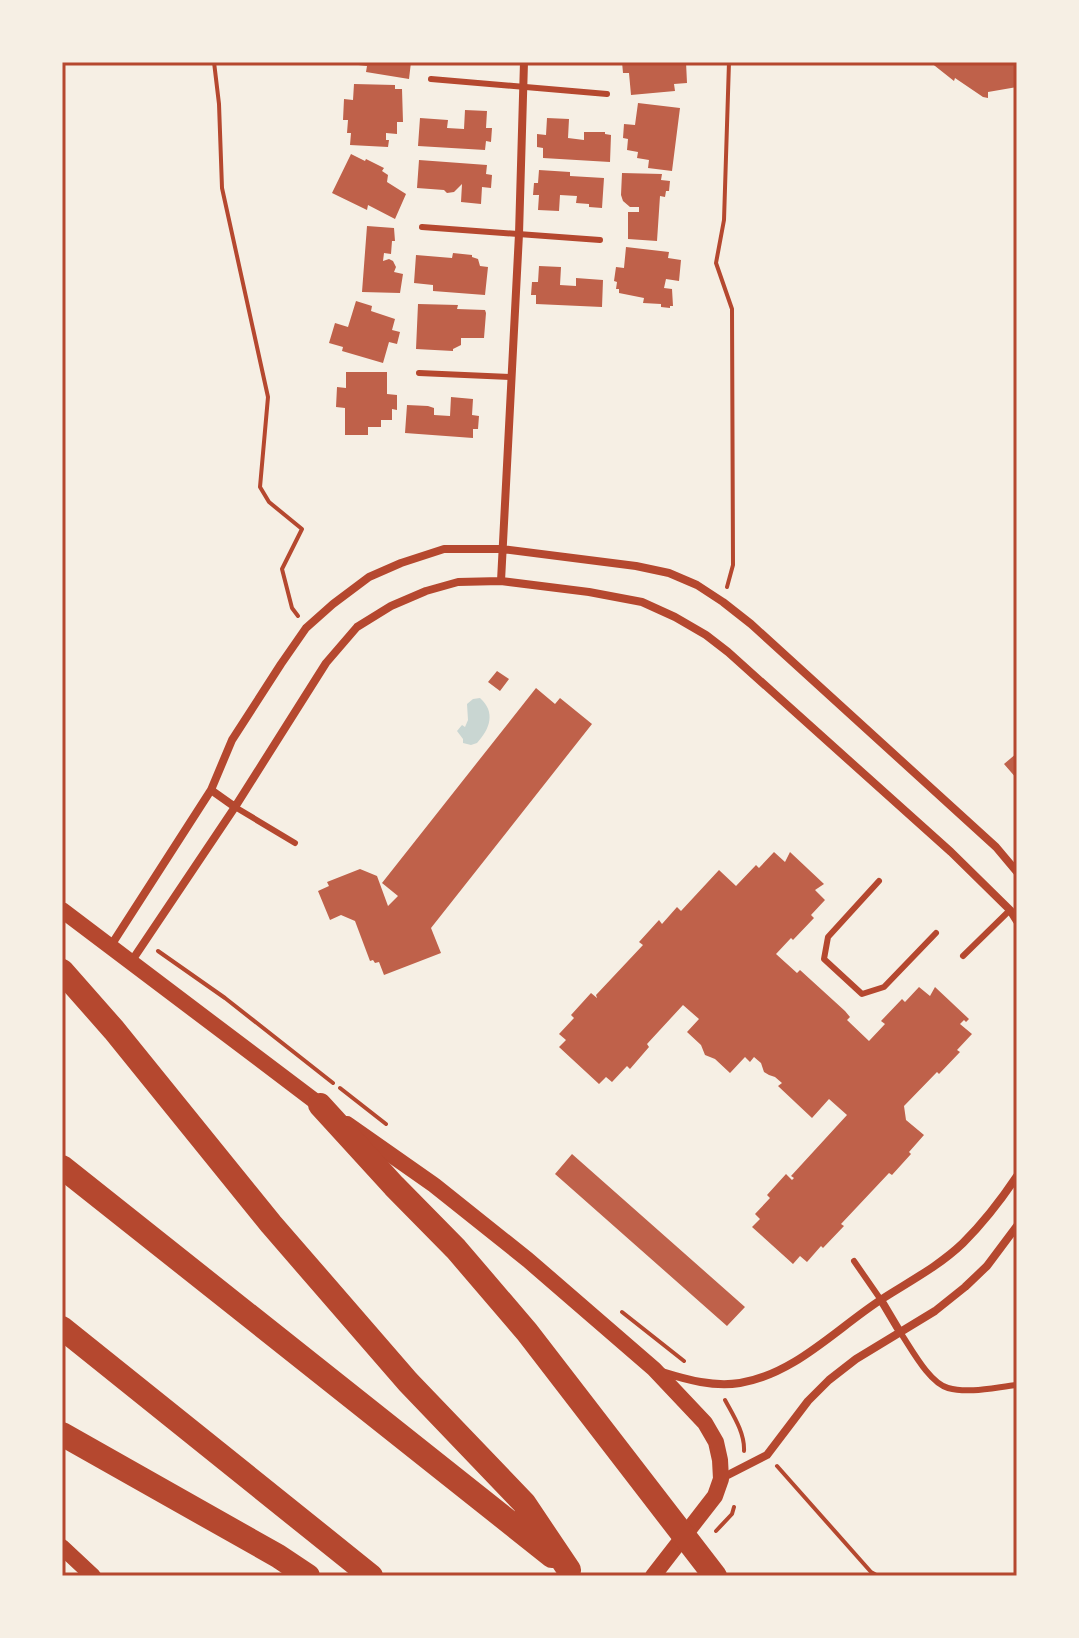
<svg xmlns="http://www.w3.org/2000/svg" width="1079" height="1638" font-family="'Sofia Sans Condensed',sans-serif">
<rect width="100%" height="100%" fill="#f6efe4"/>
<path fill="#c9d6d2" d="M480,698C496,712 490,729 477,743L471,745L463,743V739L457,731L462,725L465,727L468,720L467,704L473,699Z"/>
<path fill="#bf614a" d="M350,62H411L409,79L366,72L367,66L350,64Z
M622,62H686L687,83L674,84L675,91L631,95L629,73H623Z
M930,62H1017V87L988,92V98L983,97L955,78L954,81Z
M354,84L395,85V89H402L403,122H397V134L386,133V140H389L388,147L350,145L351,133H347L348,120H343L344,99L353,100Z
M638,103L680,108L672,171L648,168L649,160L637,158L638,152L627,150L628,139L623,138L624,124L635,125Z
M465,110L487,111L486,128H492L491,142L486,141L485,150L418,146L420,118L448,120L447,128L464,129Z
M547,118L569,119L568,138L584,140V132H605V134L611,135L610,162L543,158V148L537,147V134L546,135Z
M351,154L365,161L366,159L384,168L382,171L388,175L387,182L406,194L395,219L368,205L367,210L332,193Z
M419,160L487,165L486,174L492,175L491,188L482,187L481,204L461,202L462,184L454,192L447,193L444,190L417,188Z
M539,170L570,172V176L604,178L602,208L589,207V204L576,203L577,196L560,195L559,211L538,210L539,195H533L534,183H538Z
M622,173L662,174L661,180L670,181L669,191H666L665,197L660,196L657,241L628,239V212H639V207H630L623,201L621,195Z
M367,226L394,228L395,241H392L391,254L384,253L383,261L389,259L393,261L396,267L394,272L403,274L400,293L362,292Z
M626,247L669,252L668,258L681,260L679,281L666,279L664,288L672,289L673,306H670V308L661,307V304L643,303L644,298L619,293V289H616L617,282L614,281L616,267L624,268Z
M453,253L472,255V257L478,259L480,266L488,267L485,295L433,291V285L414,283L416,255L452,258Z
M539,266L561,267L560,285L576,286V278L603,280L602,307L536,304V295H531L532,282H538Z
M356,301L372,306L371,311L395,319L392,330L400,332L397,344L389,342L383,363L342,351L343,347L329,343L335,323L348,327Z
M418,304L458,305L457,309L485,310L486,313L484,338H461V345L453,349V351L416,349Z
M346,372H387V394L397,395V410L392,409V420H381V427H368V435H345V408L336,407L337,387L346,388Z
M451,397L473,399L472,415L479,416L478,429H473V438L405,433L407,405L428,406L434,408V415L450,416Z
M497,671L509,679L500,691L488,682Z
M536,688L555,704L560,698L592,724L431,928L441,953L384,975L379,962L375,963L373,960L370,961L355,921L341,915L330,920L318,891L329,886L327,882L360,869L377,876L388,906L398,896L382,883Z
M1017,753V779L1004,764Z
M774,852L785,862L790,852L824,884L815,890L825,900L811,915L814,918L793,940L791,938L776,954L797,973L800,970L845,1011L850,1017L847,1020L869,1041L885,1024L881,1021L902,999L905,1002L919,987L930,996L935,987L969,1019L966,1022L964,1020L960,1024L972,1034L957,1050L960,1052L939,1074L937,1072L904,1106L906,1120L924,1135L909,1152L911,1154L892,1175L889,1173L841,1224L844,1226L823,1248L821,1246L807,1262L800,1256L793,1264L752,1227L760,1219L755,1214L770,1198L767,1195L786,1174L792,1180L794,1178L791,1176L847,1115L829,1099L812,1118L778,1086L782,1083L775,1077L769,1075L764,1072L761,1063L754,1057L750,1062L745,1057L730,1073L715,1059L705,1055L701,1045L687,1032L699,1019L683,1005L647,1044L649,1047L630,1069L627,1066L612,1082L606,1077L599,1084L559,1047L566,1040L559,1034L574,1018L571,1015L591,993L597,998L596,995L643,945L639,942L659,920L662,924L677,907L681,911L719,870L736,886L756,865L759,868Z
M572,1154L745,1307L727,1326L555,1174Z"/>
<g fill="none" stroke-linecap="round" stroke-linejoin="round">
<path stroke="#b5482f" stroke-width="4" d="M214,62L219,104L222,188L268,397L260,487L269,502L302,529L282,569L292,608L298,616
M727,587L733,565L732,309L716,263L724,220L729,62
M158,951L225,998L333,1083
M340,1088L386,1124
M622,1312L684,1361
M725,1400C733,1415 745,1433 744,1451
M777,1466L871,1572L878,1576
M716,1531L732,1514L734,1507"/>
<path stroke="#b5482f" stroke-width="6" d="M431,79L607,94
M422,227L600,240
M419,373L511,377
M235,807L295,843
M879,881L828,937L824,959L862,994L884,987L936,933
M963,956L1010,910
M854,1261L881,1300
M900,1332C911,1348 929,1383 948,1388C969,1394 996,1387 1017,1385"/>
<path stroke="#b5482f" stroke-width="8" d="M501,581L519,234L524,62
M211,790L235,807
M110,947L211,790L232,740L281,664L306,628L333,604L369,577L401,563L444,549H502L636,566L669,573L697,585L723,602L751,624L996,847L1017,872
M131,962L235,807L326,663L357,627L391,606L426,591L458,582L501,581L589,592L642,602L675,617L706,635L728,652L951,852L1010,910L1017,921
M881,1300L900,1332
M662,1372C688,1380 713,1387 740,1383C795,1374 837,1328 882,1299C910,1281 939,1266 963,1243C983,1223 1001,1200 1017,1176
M722,1478L767,1455L808,1401L829,1380L856,1359L935,1311L965,1287L987,1266L1017,1226"/>
<path stroke="#b5482f" stroke-width="16" d="M62,910L328,1111
M347,1124L434,1185L528,1260L654,1369L705,1423L716,1442L720,1460L721,1479L715,1496L653,1576
M62,1547L93,1576"/>
<path stroke="#b5482f" stroke-width="24" d="M62,971L114,1030L271,1224L408,1382L524,1503L569,1570
M320,1105L394,1186L456,1249L527,1332L715,1576
M62,1167L552,1556
M62,1328L371,1576
M62,1434L278,1556L308,1576"/>
</g>
<rect width="1079" height="1638" fill="none" stroke="#f6efe4" stroke-width="128"/>
<rect x="64" y="64" width="951" height="1510" fill="none" stroke="#b5482f" stroke-width="3"/>
</svg>
